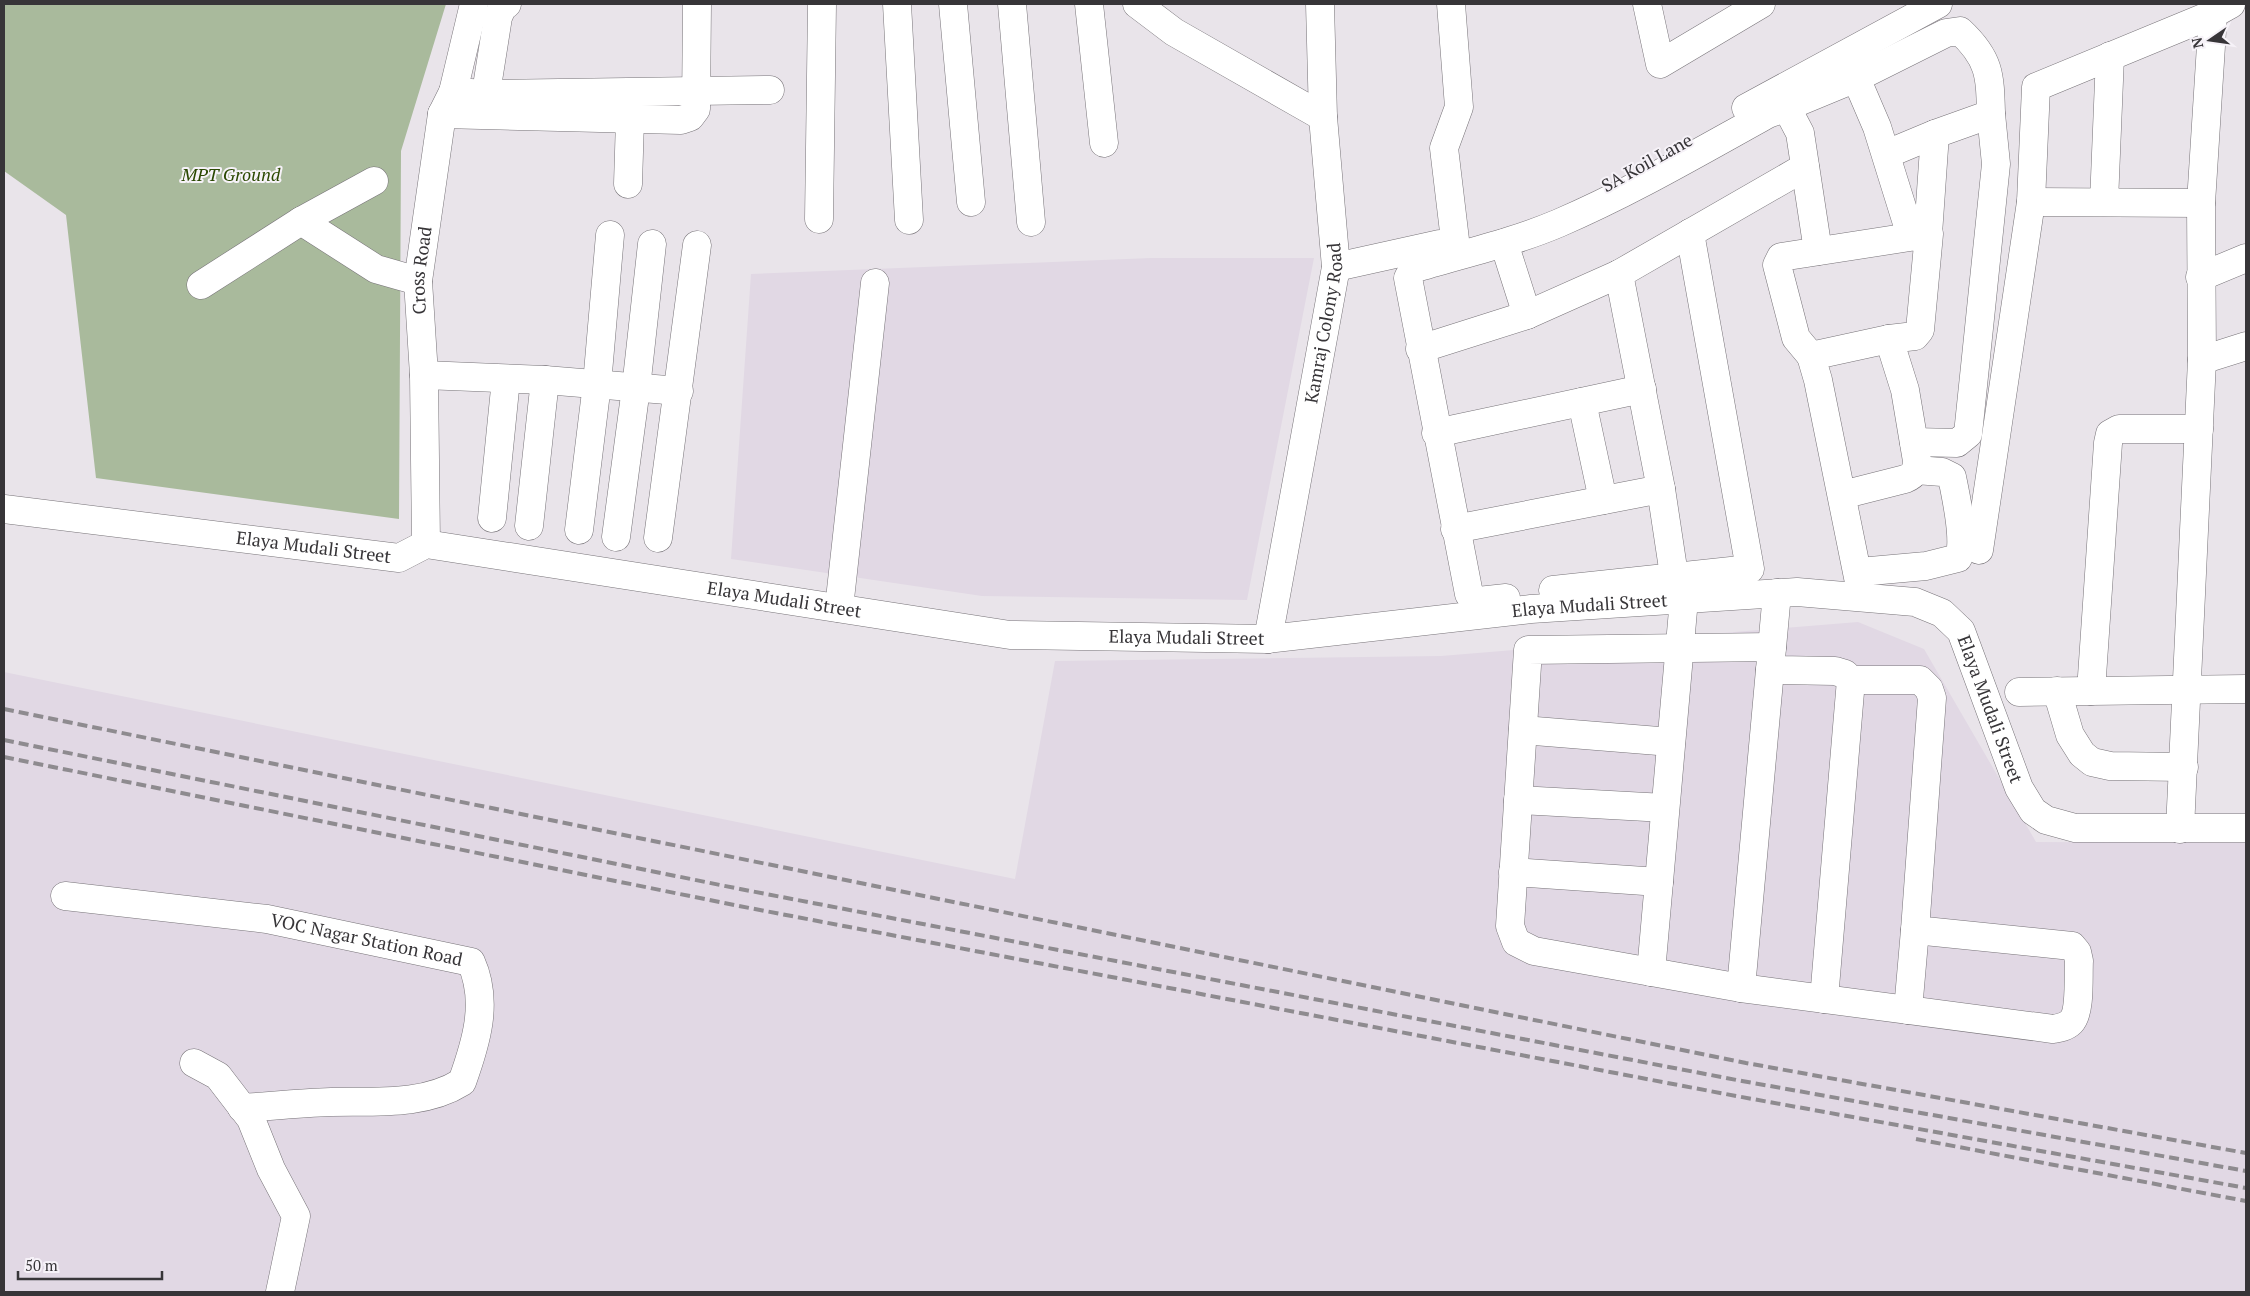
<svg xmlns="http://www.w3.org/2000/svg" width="2250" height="1296" font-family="'PT Serif',serif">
<rect width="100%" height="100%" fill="#e9e4ea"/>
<path fill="#e1d8e4" d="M1151,258H1314L1247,600L982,596L731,559L751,274Z
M1858,622L1924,649L2036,842L2246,843V1292H4V672L1015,879L1055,661L1441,656Z"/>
<path fill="#a9ba9c" d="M4,4H446L401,151L399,519L96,478L66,215L4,171Z"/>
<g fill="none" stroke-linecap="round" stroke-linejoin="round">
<defs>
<g id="minor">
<path d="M897,4L909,220"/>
<path d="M953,4L971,202"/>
<path d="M1012,4L1031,222"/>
<path d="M1089,4L1104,143"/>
<path d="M1137,4L1174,32L1323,117"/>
<path d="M1451,4L1459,107L1444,148L1455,240"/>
<path d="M1647,4L1660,64L1761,4"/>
<path d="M1856,78L1946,33L1960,31C1990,59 1990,75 1991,114L1935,134L1928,234"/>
<path d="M453,92L488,94L770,90"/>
<path d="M1746,108L1938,4"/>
<path d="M1781,109L1856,78L1877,127L1911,236"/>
<path d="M483,112L498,17L502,8L507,4"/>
<path d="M442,114L681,120L690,117L696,109L697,4"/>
<path d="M1887,154L1935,134"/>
<path d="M628,184L630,120"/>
<path d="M2031,202L2201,203"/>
<path d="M2104,202L2110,56"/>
<path d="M819,219L822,4"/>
<path d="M301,221L374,181"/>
<path d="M1504,243L1527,315"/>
<path d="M1336,267L1440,244"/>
<path d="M1619,274L1661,489L1677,595"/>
<path d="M2200,277L2246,258"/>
<path d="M201,285L301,221L376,269L418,281"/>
<path d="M1420,349L1527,315L1619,274L1805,167"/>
<path d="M1811,356L1796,338L1777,265L1781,257L1929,234L1920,330L1915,336L1889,339"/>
<path d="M2202,360L2246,346"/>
<path d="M424,375L545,380L679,391"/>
<path d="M1582,402L1603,500"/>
<path d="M1436,433L1642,389"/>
<path d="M1914,442L1957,443L1968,434L1996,164L1991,114"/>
<path d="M1842,495L1905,479C1915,475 1916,471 1917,461L1905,390L1889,339L1811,356L1818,380L1862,597"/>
<path id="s1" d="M4,509L399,558L426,544L1010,635L1268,639L1531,609L1797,592L1915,602L1942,613L1961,631L2019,788L2033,811L2046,820L2075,828H2246"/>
<path d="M492,518L506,379"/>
<path d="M529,526L545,380"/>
<path d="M1455,529L1661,489"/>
<path d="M579,530L597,384L610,235"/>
<path d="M616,537L636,388L652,244"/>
<path d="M658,538L697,245"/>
<path id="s2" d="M426,544L424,375L418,281L442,114L453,92L474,4"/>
<path d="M1979,550L2031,202L2036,87L2213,14"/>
<path d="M1859,572L1926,566L1958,558C1967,546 1955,492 1952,477L1942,472L1916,470"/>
<path d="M1553,590L1750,569L1690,233"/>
<path d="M1506,598L1478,601L1469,594L1408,278L1413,269C1462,254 1512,243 1559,223C1631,192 1699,152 1768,114L1781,109L1790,114L1800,133L1818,251"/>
<path d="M839,608L875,283"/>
<path id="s3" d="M1268,639L1336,267L1323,117L1320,4"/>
<path d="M1770,670L1835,671L1845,674L1851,680H1920L1929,689L1932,698L1915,930L2072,946L2077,952L2079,961C2078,975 2081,1012 2071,1022C2066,1027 2059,1028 2053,1029L1741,988L1534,951L1516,942L1510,926L1528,650L1772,647"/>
<path d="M2057,691L2070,735L2082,754L2092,762L2110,766L2184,767"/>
<path d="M2091,691L2108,443L2110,434L2119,429H2199"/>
<path d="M2019,692L2246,689"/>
<path d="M1523,730L1671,742"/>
<path d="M1518,800L1665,808"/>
<path d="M2180,829L2202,360L2201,203L2213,14L2231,4"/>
<path d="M1513,872L1659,882"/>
<path id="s4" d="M65,896L267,919L471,962C489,1002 476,1043 462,1082C424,1106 375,1101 331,1102C301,1103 272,1106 242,1108"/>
<path d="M1651,972L1684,599"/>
<path d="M1741,988L1777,593"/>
<path d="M1824,999L1851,680"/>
<path d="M1908,1010L1915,930"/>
<path d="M194,1063L218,1076L251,1119L271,1169L296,1216L280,1292"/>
</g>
</defs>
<use href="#minor" stroke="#777378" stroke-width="29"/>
<use href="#minor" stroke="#fff" stroke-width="28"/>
<path stroke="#8e8b8f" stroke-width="4" stroke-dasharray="10 5" stroke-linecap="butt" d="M4,709L1746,1063L2246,1153
M4,740L740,889L1742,1081L2246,1171
M4,757L739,906L1736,1096L2246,1188
M1916,1139L2246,1201"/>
</g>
<g text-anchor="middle" stroke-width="4" stroke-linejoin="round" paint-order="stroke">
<g font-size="18" fill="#373538" stroke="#f6f2f8">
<text transform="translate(1647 163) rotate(-29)" y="6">SA Koil Lane</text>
<text dy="6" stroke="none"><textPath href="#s2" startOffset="274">Cross Road</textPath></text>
<text dy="6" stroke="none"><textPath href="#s3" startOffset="321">Kamraj Colony Road</textPath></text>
<text dy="6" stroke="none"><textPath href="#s1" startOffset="312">Elaya Mudali Street</textPath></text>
<text dy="6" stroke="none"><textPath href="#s1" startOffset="791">Elaya Mudali Street</textPath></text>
<text dy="6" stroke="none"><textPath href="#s1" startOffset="1601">Elaya Mudali Street</textPath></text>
<text dy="6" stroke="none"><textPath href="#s1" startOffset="1196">Elaya Mudali Street</textPath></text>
<text dy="6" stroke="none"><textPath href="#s1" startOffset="2066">Elaya Mudali Street</textPath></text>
<text dy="6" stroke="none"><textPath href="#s4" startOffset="305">VOC Nagar Station Road</textPath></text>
</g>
<g font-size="18" font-style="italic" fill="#2a4801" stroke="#f6f2f8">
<text x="231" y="181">MPT Ground</text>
</g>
</g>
<rect width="2250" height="1296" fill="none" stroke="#373538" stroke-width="10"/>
<g transform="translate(2210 40) rotate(257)" stroke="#f6f2f8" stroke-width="4" paint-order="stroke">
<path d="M0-4L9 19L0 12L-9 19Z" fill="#373538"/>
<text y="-8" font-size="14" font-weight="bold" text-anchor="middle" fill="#373538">N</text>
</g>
<path d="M18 1271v8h144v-8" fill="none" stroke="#373538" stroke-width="2.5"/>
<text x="25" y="1271" font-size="15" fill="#373538" stroke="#f6f2f8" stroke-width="4" paint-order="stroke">50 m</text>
</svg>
